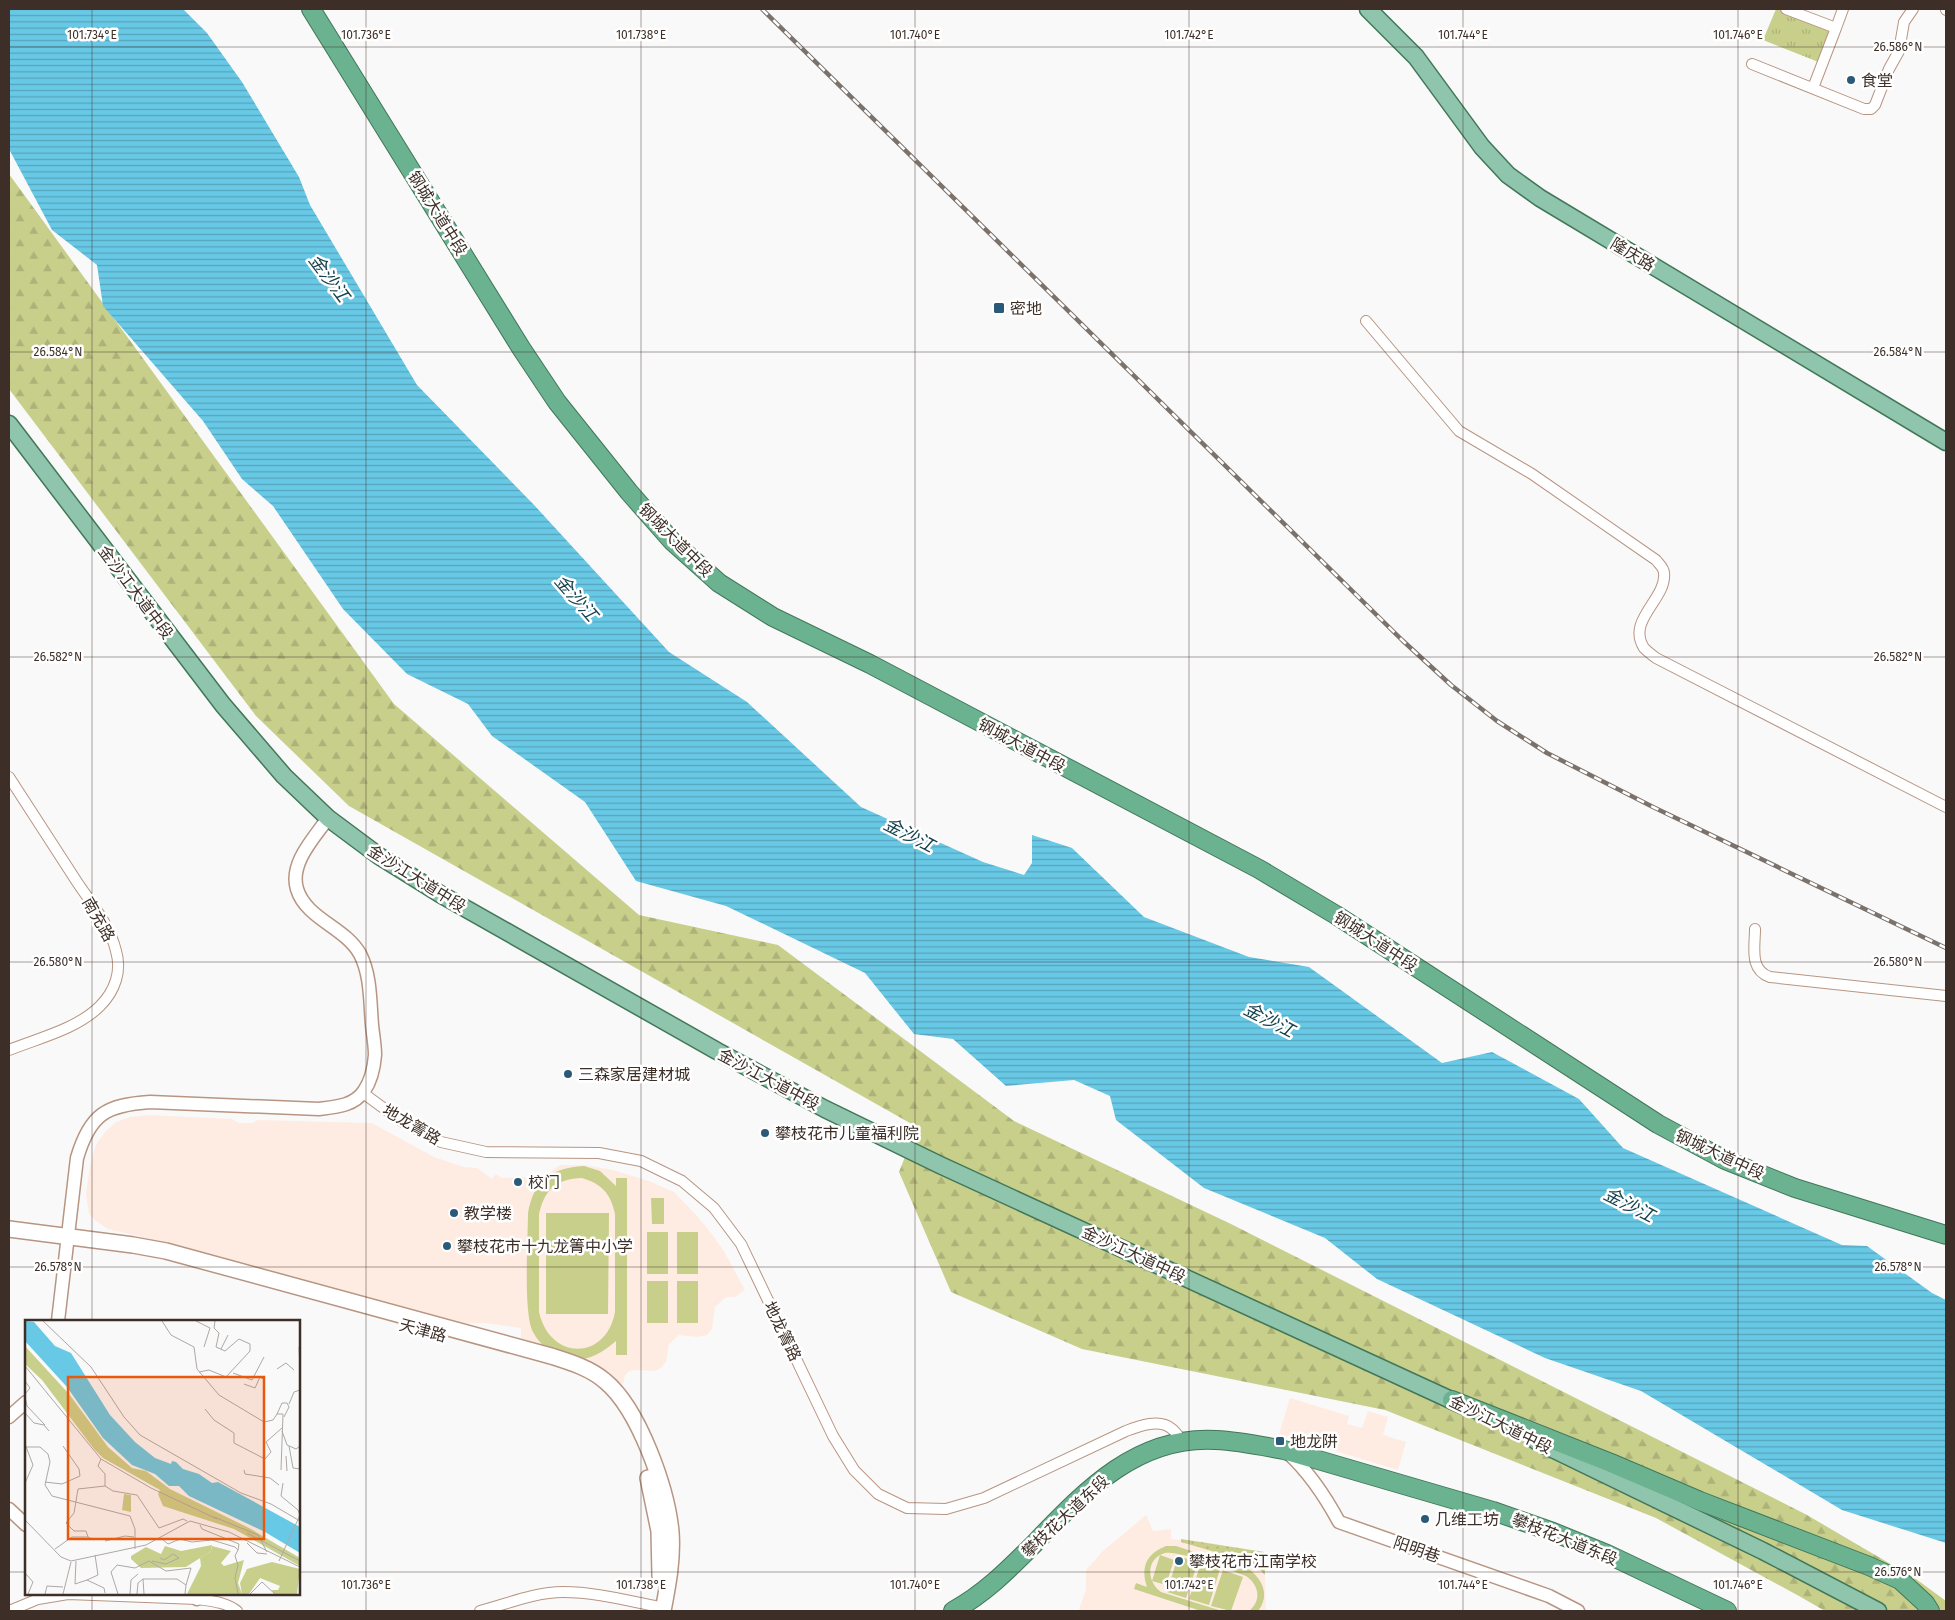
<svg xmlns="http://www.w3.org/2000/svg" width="1955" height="1620" font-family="'Fira Sans','Noto Sans SC',sans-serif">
<defs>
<pattern id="grass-dots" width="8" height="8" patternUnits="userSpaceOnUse" patternTransform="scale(1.25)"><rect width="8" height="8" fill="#c8cf8b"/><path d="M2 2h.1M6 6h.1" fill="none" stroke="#adb278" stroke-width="1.8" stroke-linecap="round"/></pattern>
<pattern id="forest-firs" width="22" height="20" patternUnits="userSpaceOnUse" patternTransform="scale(1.25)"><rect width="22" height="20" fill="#c8cf8b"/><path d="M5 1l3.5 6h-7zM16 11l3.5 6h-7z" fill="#adb278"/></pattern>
<pattern id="park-tufts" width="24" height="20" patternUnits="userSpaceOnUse" patternTransform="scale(1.25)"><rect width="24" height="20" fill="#c8cf8b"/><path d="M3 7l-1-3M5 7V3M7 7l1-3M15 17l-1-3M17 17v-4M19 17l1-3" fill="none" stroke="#adb278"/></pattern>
<pattern id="water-rules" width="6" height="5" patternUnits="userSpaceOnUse" patternTransform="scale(1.25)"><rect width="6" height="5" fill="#68c9e6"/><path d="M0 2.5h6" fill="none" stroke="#57a4ba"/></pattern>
</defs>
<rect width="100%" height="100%" fill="#f9f9f9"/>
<path fill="#feece2" d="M148,1115L232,1119L239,1123H252L258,1120L372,1123L434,1157L464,1167L477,1168L492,1179L496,1174L501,1178L534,1177L538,1173L543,1177L560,1165H585L613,1170L649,1181L674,1192L697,1216L711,1233L724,1251L745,1290L735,1297H726L715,1307L712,1329L707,1335L698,1337L679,1335L669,1344L666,1362L661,1368L655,1371L637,1370L629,1371L625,1375L623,1384L521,1346V1328L485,1323H470L452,1328L155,1240L108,1229L96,1221L89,1214L86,1194L91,1161L96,1145L105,1132L116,1122L130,1117Z
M1290,1398L1349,1416L1347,1424L1362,1428L1368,1411L1388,1417L1383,1435L1406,1442L1398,1470L1279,1434Z
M1146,1515L1153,1531L1171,1529V1539L1198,1541L1264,1552L1266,1611H1086L1079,1609L1086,1590V1570L1103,1551Z"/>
<path fill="url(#grass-dots)" d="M1181,1539L1264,1552L1265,1575L1256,1565L1249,1562L1181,1542Z"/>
<path fill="url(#forest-firs)" d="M9,174L394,704L639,915L778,945L1014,1121L1231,1224L1807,1515L1916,1579L1946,1601V1611H1825L1799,1596L1656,1518L1385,1410L1082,1349L951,1292L899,1172L917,1127L349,806L256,716L9,389Z"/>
<path fill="url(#park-tufts)" d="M1776,9H1781L1834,29L1821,63L1763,40Z"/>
<path fill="#c8cf8b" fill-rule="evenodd" d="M584,1166L600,1171L616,1186V1178H627V1355H616V1341C601,1354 584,1364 564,1358C550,1353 540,1345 533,1332C523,1313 528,1238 528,1213C534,1180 551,1168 584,1166ZM582,1178C602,1184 611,1194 615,1214V1312C606,1361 550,1361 539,1312V1215C544,1189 557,1179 582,1178Z
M651,1198H664V1224H652Z
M546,1213H609L608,1314H546Z
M647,1232H668V1274H647Z
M677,1232H698V1274H677Z
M647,1281H668V1323H647Z
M677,1281H698V1323H677Z
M1166,1546H1176L1250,1570C1263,1580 1270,1596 1258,1611H1249C1262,1600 1259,1585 1246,1576C1230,1570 1178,1550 1165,1553C1145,1559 1147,1582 1161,1592L1222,1611H1201L1134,1589L1136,1583L1147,1587C1140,1567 1147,1553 1166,1546Z
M1160,1555L1174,1560L1166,1585L1152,1581Z
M1178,1556L1198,1562L1186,1598L1167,1592Z
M1201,1563L1220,1569L1209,1605L1189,1599Z
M1223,1570L1243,1577L1231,1611L1211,1606Z"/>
<path fill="url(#water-rules)" d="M9,9H183L207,33L242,82L299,177L310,205L417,385L535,506L669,652L747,702L861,807L983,862L1024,875L1032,863V835L1072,848L1144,917L1249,957L1309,967L1442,1063L1492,1052L1579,1099L1623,1148L1842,1245L1867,1246L1932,1293L1946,1300V1543L1842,1510L1641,1391L1545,1358L1377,1279L1325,1238L1204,1188L1116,1120L1110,1096L1074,1080L1006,1086L953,1039L914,1034L865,973L726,906L636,881L585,802L492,736L468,704L407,674L343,609L273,506L242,479L203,421L103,306L97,265L52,230L9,149Z"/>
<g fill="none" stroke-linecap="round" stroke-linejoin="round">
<defs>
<path id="minor" d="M1786,9L1836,28L1843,9
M1946,9V10
M1752,64L1864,109H1871L1875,105L1889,69L1899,51L1904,22L1913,9
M1813,88L1836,28
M1366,321L1459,431L1532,474L1656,560C1659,564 1664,568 1664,573C1667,599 1626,620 1644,648C1647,651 1652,655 1656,658L1946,807
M9,777C32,812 54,847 77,882C91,903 110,925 116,951C122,971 115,991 100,1006C77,1029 39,1038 9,1050
M1755,929C1755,947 1749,970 1770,977L1946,996
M363,1093L401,1121L441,1142L486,1152L599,1153L641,1161L682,1181L714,1208L741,1244L833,1436L854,1470L878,1494L907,1508L946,1509L984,1498L1126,1431C1139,1426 1160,1418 1172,1429C1176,1432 1179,1437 1182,1441
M9,1611L38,1599L68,1594L197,1599C211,1601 226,1602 237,1611
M480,1611C507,1604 535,1592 563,1592C594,1592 625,1600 655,1606"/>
<path id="tertiary" d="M58,1321L77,1158C90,1114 106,1105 150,1102L319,1109C335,1107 354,1106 364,1091C371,1081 374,1068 375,1055C375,1045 373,1035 372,1025C370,1002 371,975 360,954C345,927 306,919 297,889C289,863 315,837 328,818
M9,1417L26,1402
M1287,1452C1309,1472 1325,1496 1339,1522L1549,1596L1578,1611
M9,1509L26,1525
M196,1594L197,1599"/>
<path id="secondary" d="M9,1229L133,1245L166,1251L551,1356C570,1362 590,1368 605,1381C639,1409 667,1489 671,1532C673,1559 668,1585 663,1611
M648,1478L659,1531L660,1576"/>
<path id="primary" d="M1368,9L1416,57L1482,147L1508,175L1540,198L1946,442
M9,424L223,705L284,776L328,818L379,856L440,894L717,1051L825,1109L940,1165L1464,1406
M1536,1441L1763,1551L1878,1611"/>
<path id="trunk" d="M311,9L521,348L557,402L629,492L672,541L719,583L773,617L870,664L1259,869L1336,915L1658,1124L1725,1160L1795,1188L1946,1235
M1452,1400L1611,1463L1700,1501L1869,1566L1900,1580L1925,1603L1930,1611
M953,1611C984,1594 1008,1570 1032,1546C1083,1493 1136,1435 1216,1440C1239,1441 1262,1446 1284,1450L1493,1511L1553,1532L1607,1554L1727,1611"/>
</defs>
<use href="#minor" stroke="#b79582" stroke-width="12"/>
<use href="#tertiary" stroke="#b79582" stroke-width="15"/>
<use href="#secondary" stroke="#b79582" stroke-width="18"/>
<use href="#primary" stroke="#427759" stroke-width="19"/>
<use href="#trunk" stroke="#427759" stroke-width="20"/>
<use href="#minor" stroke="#fff" stroke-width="10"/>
<use href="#tertiary" stroke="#fff" stroke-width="12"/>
<use href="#secondary" stroke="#fff" stroke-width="15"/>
<use href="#primary" stroke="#8fc5ac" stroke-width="16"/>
<use href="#trunk" stroke="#6ab290" stroke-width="18"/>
<defs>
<path id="rail" d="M762,9L1402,640L1451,685L1497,721L1547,753L1653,807L1946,948"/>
</defs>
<use href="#rail" stroke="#7b726c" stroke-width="4.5"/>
<use href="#rail" stroke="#fff" stroke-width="2.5" stroke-dasharray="8" stroke-linecap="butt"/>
</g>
<path fill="none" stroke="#3d2f27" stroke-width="1" stroke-opacity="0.45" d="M92,9V1321M366,9V1611M641,9V1611M915,9V1611M1189,9V1611M1463,9V1611M1738,9V1611M9,47H1946M9,352H1946M9,657H1946M9,962H1946M9,1267H1946M9,1572H26M299,1572H1946M92,1594V1611"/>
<g fill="#2b5a79" stroke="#fff" stroke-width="2">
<circle cx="1851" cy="80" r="5"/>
<rect x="993" y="302" width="12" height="12" rx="2.5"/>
<circle cx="568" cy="1074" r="5"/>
<circle cx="765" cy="1133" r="5"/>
<circle cx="518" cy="1182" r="5"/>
<circle cx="454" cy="1213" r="5"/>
<circle cx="447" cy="1246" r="5"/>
<rect x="1275" y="1436" width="10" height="10" rx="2.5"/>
<circle cx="1425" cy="1519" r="5"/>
<circle cx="1179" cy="1561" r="5"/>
</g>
<g text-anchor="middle" stroke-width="5" stroke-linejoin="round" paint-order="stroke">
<g font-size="16" fill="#3d2f27" stroke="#fff" text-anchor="start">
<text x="1861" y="86">食堂</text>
<text x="1010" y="314">密地</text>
<text x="578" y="1080">三森家居建材城</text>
<text x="775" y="1139">攀枝花市儿童福利院</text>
<text x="528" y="1188">校门</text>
<text x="464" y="1219">教学楼</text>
<text x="457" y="1252">攀枝花市十九龙箐中小学</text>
<text x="1290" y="1447">地龙阱</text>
<text x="1435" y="1525">几维工坊</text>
<text x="1189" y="1567">攀枝花市江南学校</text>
</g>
<g font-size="16" fill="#3d2f27" stroke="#fff">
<text transform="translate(438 213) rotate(58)" y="6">钢城大道中段</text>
<text transform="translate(1633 254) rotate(31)" y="6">隆庆路</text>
<text transform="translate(676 540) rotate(45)" y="6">钢城大道中段</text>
<text transform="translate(136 592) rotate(53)" y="6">金沙江大道中段</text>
<text transform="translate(1022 745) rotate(28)" y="6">钢城大道中段</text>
<text transform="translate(417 878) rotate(32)" y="6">金沙江大道中段</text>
<text transform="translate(99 919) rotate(60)" y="6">南充路</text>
<text transform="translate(1376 941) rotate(33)" y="6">钢城大道中段</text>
<text transform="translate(769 1079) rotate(28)" y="6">金沙江大道中段</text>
<text transform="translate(412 1124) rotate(30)" y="6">地龙箐路</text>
<text transform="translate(1720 1154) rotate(25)" y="6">钢城大道中段</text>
<text transform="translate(1134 1254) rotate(25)" y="6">金沙江大道中段</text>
<text transform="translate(423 1330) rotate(15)" y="6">天津路</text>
<text transform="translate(783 1331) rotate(64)" y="6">地龙箐路</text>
<text transform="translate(1501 1424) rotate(26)" y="6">金沙江大道中段</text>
<text transform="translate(1065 1516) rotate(-43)" y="6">攀枝花大道东段</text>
<text transform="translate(1565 1539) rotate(22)" y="6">攀枝花大道东段</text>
<text transform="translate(1417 1549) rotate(19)" y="6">阳明巷</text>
</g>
<g font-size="18" font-style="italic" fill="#17434f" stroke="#fff">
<text transform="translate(329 278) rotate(53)" y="6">金沙江</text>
<text transform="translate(576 598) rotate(49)" y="6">金沙江</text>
<text transform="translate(909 835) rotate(27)" y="6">金沙江</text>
<text transform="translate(1269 1020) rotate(27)" y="6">金沙江</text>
<text transform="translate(1629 1205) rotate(27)" y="6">金沙江</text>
</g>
</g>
<g transform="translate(25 1320)">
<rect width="275" height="275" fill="#f9f9f9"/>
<path d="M187,226L206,231L196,243L199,246L219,240L213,263L217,274H162L176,246L175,238L186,231Z" fill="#c8cf8b"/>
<path d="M0,26L44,74L83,127L107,148L121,151L145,169L224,208L275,238V246L209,209L138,186L133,174L135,170L78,138L69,129L17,60L0,44ZM187,225L186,231L161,247L116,248L106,239V236L121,227L136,234L140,226L156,231ZM247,242L275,249L272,274H249L247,270H253L255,266L235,258L224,274H217L215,263L222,249ZM212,244L210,251L197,259L199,263L188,268L185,274H178L191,261L193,249Z" fill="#c8cf8b"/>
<path d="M99,174L106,175V192L97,190Z" fill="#c8cf8b"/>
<path d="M0,1L9,2L30,26L46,33L85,95L110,122L130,138L146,144L147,141L151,142L158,149L174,154L187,163L193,162L275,207V233L240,212L164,176L154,166H144L130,154L107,145L78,118L42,67L0,21Z" fill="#68c9e6"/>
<path fill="none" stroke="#aea8a5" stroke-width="1" d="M18,1L66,47L99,97L115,115L216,173L246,184L275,201M137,1L146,15L169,27L172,49L194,75L239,102L248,100L252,94H258L256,150M171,1L185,8L179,27M274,27L275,48M196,29L203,15M0,46L76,139L126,168L192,199M252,49L261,43L269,50M174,52L184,50L201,57L225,31V24L214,19L200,31L191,27L194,13L189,8L190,1M208,53L227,60L239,37M0,61L5,68L0,74M219,64L230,68L235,57L240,60M0,77L2,86L20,105M264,84L269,72L275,70M180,89L189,100L209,113V123L240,139L246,132L241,122L257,108M0,93L9,103L19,105L24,111M252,94L257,83H262L264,87L259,97M257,111L262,125L271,129L275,126M0,124L8,145L0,163M264,126L268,148L275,149M0,127H15L23,134L25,142L20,165L27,176L105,196L110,209V229M261,136L262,151M219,150L220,154L245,158L254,165M20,162L37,164L55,156L54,149L38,126M80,166L88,171L112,175L134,208L158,199L162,201M189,197L233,215L242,232M0,200L36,237L46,241L121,225L165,201L204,212L275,247M175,205L177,209L214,224L213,230M222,213L275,241M63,217L61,211H49L41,203L49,193L53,169L80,166V154L73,146L76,139M137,219L143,224L155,219L167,222L187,220L210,227L213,230L210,236L213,245L210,258L213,274M80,221L100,216L109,217M222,223L232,233L242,234M30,229L47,217H63L69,220M70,235L73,255L62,260L79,268L80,273M51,241L50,264L62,260M127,241L141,244L154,238L148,234L139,240L135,238M254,241L275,195L273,190L256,176L258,163M0,253L8,262L3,274M118,259H152L161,265L160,274M20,274L22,266L38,267M38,274L46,242M93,274L86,252L92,245L110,248L124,241L141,251L166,248L161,265M105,274L106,260L113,254M112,274L113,263L118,259L119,274M225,274L237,262L250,274"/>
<path fill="#e8590c" fill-opacity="0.15" stroke="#e8590c" stroke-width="2.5" d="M43,57H239V219H43Z"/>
<rect width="275" height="275" fill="none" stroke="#3d2f27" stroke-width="2.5"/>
</g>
<g font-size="12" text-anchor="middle" fill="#3d2f27" stroke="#fff" stroke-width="5" stroke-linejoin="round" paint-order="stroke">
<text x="92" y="39">101.734°E</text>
<text x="366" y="39">101.736°E</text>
<text x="641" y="39">101.738°E</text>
<text x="915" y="39">101.740°E</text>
<text x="1189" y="39">101.742°E</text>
<text x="1463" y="39">101.744°E</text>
<text x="1738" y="39">101.746°E</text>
<text x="1898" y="51">26.586°N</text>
<text x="58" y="356">26.584°N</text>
<text x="1898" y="356">26.584°N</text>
<text x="58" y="661">26.582°N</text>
<text x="1898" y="661">26.582°N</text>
<text x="58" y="966">26.580°N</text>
<text x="1898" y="966">26.580°N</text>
<text x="58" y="1271">26.578°N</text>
<text x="1898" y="1271">26.578°N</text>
<text x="1898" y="1576">26.576°N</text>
<text x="366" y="1589">101.736°E</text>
<text x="641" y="1589">101.738°E</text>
<text x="915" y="1589">101.740°E</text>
<text x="1189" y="1589">101.742°E</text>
<text x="1463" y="1589">101.744°E</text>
<text x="1738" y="1589">101.746°E</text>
</g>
<rect width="1955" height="1620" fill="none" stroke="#3d2f27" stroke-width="20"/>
</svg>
